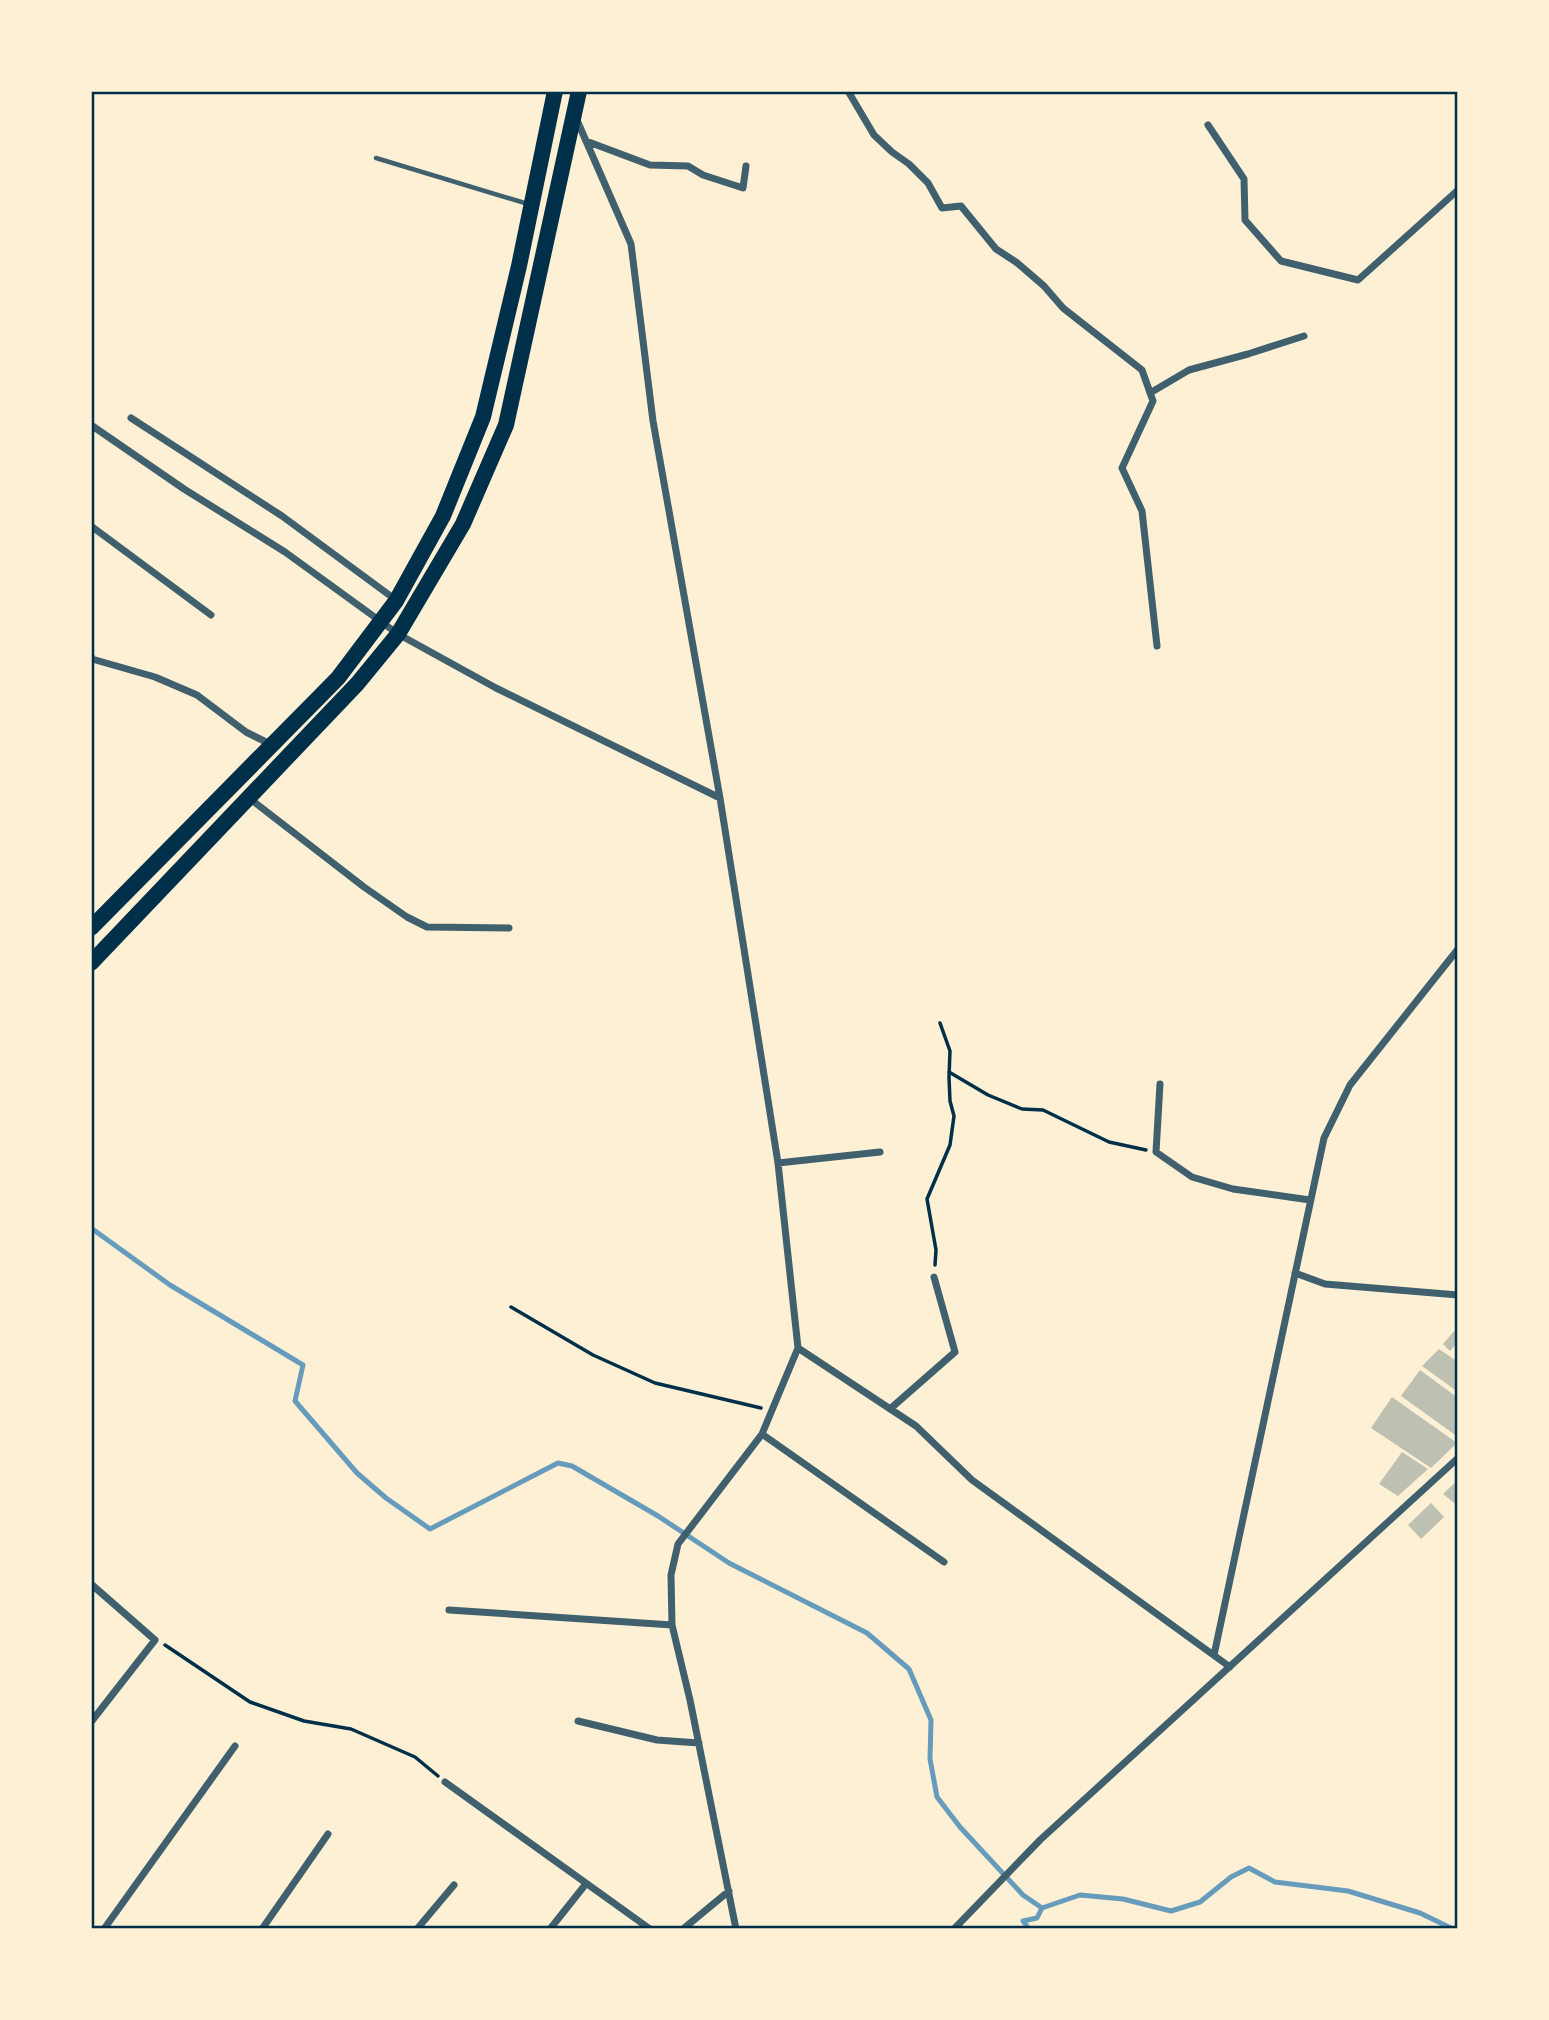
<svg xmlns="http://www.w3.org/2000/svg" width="1549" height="2020" font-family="Manrope,sans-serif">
<rect width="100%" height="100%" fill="#fdf0d5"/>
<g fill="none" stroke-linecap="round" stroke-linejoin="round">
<path stroke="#669bbc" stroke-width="5" d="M91,1228L170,1285L303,1365L295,1401L357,1473L386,1498L430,1529L558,1463L572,1466L658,1516L729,1563L867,1633L909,1669L931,1720L930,1759L937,1797L960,1827L1023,1895L1042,1908L1037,1918L1023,1921L1029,1929
M1042,1908L1080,1895L1123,1899L1171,1911L1200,1902L1231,1877L1249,1868L1275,1882L1348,1891L1420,1913L1453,1929"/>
</g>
<path fill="#bec0b2" d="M1455,1330L1458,1333V1342L1450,1351L1443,1344Z
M1439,1349L1458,1362V1392L1422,1366Z
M1420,1370L1458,1398V1437L1401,1396Z
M1392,1397L1457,1443L1431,1468L1371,1428Z
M1402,1452L1428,1469L1398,1496L1379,1484Z
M1458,1480V1506L1443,1494Z
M1431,1503L1444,1517L1421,1539L1408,1525Z"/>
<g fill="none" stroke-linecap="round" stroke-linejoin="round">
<path stroke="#003049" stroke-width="3.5" d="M949,1072L988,1095L1022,1109L1043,1110L1109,1142L1146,1150
M935,1265L936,1250L927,1199L950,1145L954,1116L950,1101L949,1077L950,1051L940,1023
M511,1307L593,1355L655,1383L761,1408
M165,1645L250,1702L304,1721L351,1729L415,1757L438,1776"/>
<path stroke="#3f606c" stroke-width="4.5" d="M376,158L528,204"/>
<path stroke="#3f606c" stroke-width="7" d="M848,91L874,135L892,152L909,164L928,183L942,208L961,206L996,249L1016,262L1044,286L1063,308L1142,370L1153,401L1122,468L1142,511L1157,646
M576,118L631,244L653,421L720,798L778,1163L798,1348L762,1434L678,1544L671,1575L672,1625L690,1700L736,1929
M1208,125L1244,179L1245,220L1281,261L1358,280L1458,190
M586,141L650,165L688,166L703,175L743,188L746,166
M1150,393L1189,370L1248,354L1304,336
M131,418L282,516L396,600
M91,425L184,489L285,552L398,634L496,688L720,798
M91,526L211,615
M91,656L92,659L155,677L197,695L246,732L272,745
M249,798L364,887L407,917L427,927L509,928
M1160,1084L1156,1152L1192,1177L1233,1189L1310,1200
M778,1163L880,1152
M1295,1273L1325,1284L1458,1295
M798,1348L916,1426L972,1480L1230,1667
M890,1409L955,1352L934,1277
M762,1434L944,1562
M91,1584L155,1640L91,1722
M449,1610L672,1625
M1214,1655L1324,1138L1350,1085L1458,949
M578,1721L657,1740L699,1743
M445,1782L650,1929
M104,1929L235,1746
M262,1929L328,1834
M417,1929L454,1885
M550,1929L585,1885
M683,1929L729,1891
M954,1929L1040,1840L1458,1458"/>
<path stroke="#003049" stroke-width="16" d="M91,928L338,678L396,601L443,516L483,417L519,266L555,91
M91,963L357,684L398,634L463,524L506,425L579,91"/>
</g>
<rect width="1549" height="2020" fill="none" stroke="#fdf0d5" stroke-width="186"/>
<rect x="93" y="93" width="1363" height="1834" fill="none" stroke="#003049" stroke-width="2.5"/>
</svg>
